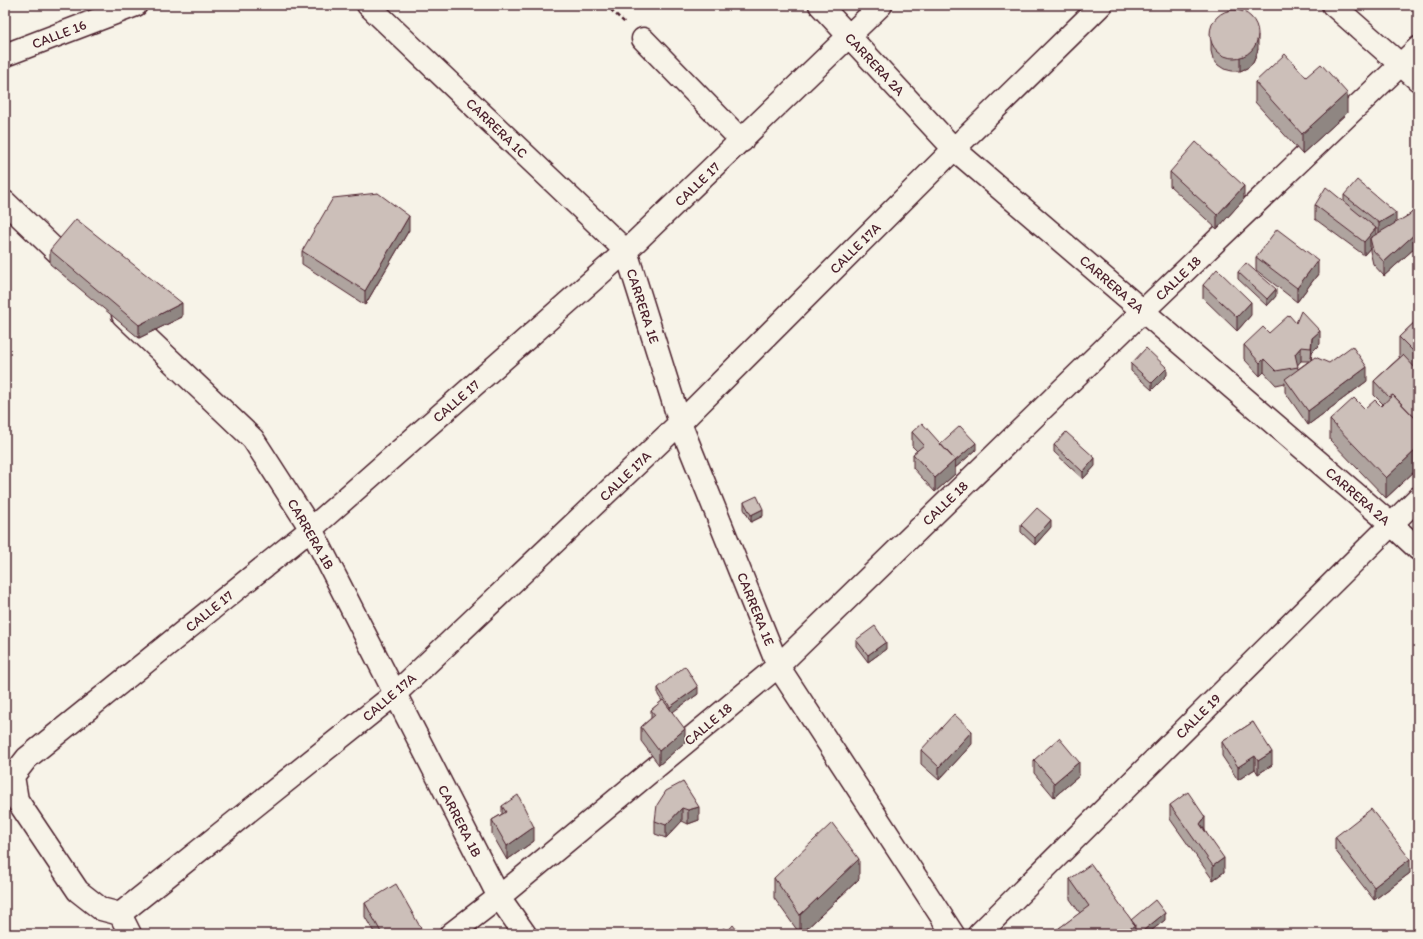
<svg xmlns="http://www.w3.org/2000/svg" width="1423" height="939" font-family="Itim,sans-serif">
<rect width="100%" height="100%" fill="#f7f3e8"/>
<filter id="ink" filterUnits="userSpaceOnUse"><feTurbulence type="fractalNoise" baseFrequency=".025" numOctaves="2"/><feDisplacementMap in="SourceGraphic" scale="8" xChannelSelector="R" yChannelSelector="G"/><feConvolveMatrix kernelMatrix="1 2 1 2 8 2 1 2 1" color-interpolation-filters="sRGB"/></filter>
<g filter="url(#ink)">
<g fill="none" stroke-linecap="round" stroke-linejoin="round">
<defs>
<path id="minor" d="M368,5L626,251L680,423L778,666L953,934
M820,5L954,149L1391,524L1418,549
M1333,5L1418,80
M643,39L742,141
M5,202L74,268
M123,315L253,439L311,529L499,897L525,934
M120,914L101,909L78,891L17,800L13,776L27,758L311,529L626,251L881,5
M120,914L395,694L680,423L954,149L1101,5
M120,914L130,934
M451,934L499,897L778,666L1143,311L1418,48
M979,934L1418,498"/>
<path id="trunk" d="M5,55L136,5"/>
</defs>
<use href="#minor" stroke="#4a1f2b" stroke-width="25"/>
<use href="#trunk" stroke="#4a1f2b" stroke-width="25"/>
<path stroke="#4a1f2b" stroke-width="2.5" stroke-dasharray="4 3" stroke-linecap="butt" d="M606,5L625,23"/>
<use href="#minor" stroke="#f7f3e8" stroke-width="22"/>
<use href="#trunk" stroke="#f7f3e8" stroke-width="22"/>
</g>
<path fill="#afa49f" stroke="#4a1f2b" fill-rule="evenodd" d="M1211,29L1258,49L1256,56L1253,63L1247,68L1240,71H1232L1224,69L1218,65L1213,59L1211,51Z
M1306,77L1347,113L1302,154L1255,102V82Z
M1170,172L1244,199L1217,229L1170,186Z
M1344,195L1396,223L1409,215L1418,207V245L1384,276L1373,264L1370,251V248L1364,255L1315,219V205L1344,202Z
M409,230L365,305L302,264V251Z
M50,250L182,317L139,338L50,264Z
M1256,257L1318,274L1297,302L1256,270Z
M1238,272L1276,296L1267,306L1238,279Z
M1203,285L1251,315L1237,331L1203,298Z
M1418,319V468L1386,498L1330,440V420L1365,409L1381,406L1383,404L1374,395V381L1400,357H1399V337Z
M1296,323L1320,344L1312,352L1311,359L1367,381L1308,425L1285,392V383L1276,385L1264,372L1260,376L1244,359V345L1269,333ZM1301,361H1309L1298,369L1297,365Z
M1131,364L1167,375L1152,390L1131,371Z
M912,432L940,444L976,450L955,468V474L935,492L913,468V454L917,451L912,446Z
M1054,445L1095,466L1083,479L1054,452Z
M744,502L763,516L751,522L744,509Z
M1021,525L1051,527L1035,545L1021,532Z
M856,640L886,649L868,662L856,646Z
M658,688L698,694L672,712L685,742L659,765L641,741V727L651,718V710L662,701L658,695Z
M1253,722L1272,765L1258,774L1255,769L1238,780L1222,756V742Z
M972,744L939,780L921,764V750Z
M1034,760L1079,776L1054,797L1034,773Z
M683,782L699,820L688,824L682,821L666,838L655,834V821Z
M1170,805L1205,830L1224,872L1213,880L1170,819Z
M502,806L534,841L507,860L492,834V820L502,814Z
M1335,837L1410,873L1374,900L1335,850Z
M774,878L859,879L801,934H800L774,898Z
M1070,879L1131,920H1165L1147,934H1051L1080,913L1070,899Z
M365,903L423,934H375L365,917Z"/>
<path fill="#8f8682" stroke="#4a1f2b" d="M1258,35V49L1256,56L1253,63L1247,68L1240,71V57Z
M1347,93V113L1302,154V134Z
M1244,186V199L1217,229V215Z
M1396,213V227L1379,237V223Z
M409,216V230L365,305V291Z
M1376,228V242L1370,238V248L1364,255V242Z
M1418,231V245L1384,276V262Z
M1318,260V274L1297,302V288Z
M1276,289V296L1267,306V299Z
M1251,302V315L1237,331V317Z
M182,303V317L139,338V325Z
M1320,331V344L1312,352L1311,362L1312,338Z
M1301,347V361L1295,368V354Z
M1264,359V372L1260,376V363Z
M1367,367V381L1308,425V411Z
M1167,368V375L1152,390V383Z
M976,443V450L955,468V461Z
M1418,448V468L1386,498V478Z
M1095,458V466L1083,479V472Z
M955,460V474L935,492V478Z
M763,509V516L751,522V515Z
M1051,520V527L1035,545V538Z
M886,642V649L868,662V655Z
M698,687V694L670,714V707Z
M685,729V742L659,765V751Z
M972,731V744L939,780V767Z
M1272,752V765L1258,774V761Z
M1255,756V769L1238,780V767Z
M1079,762V776L1054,797V783Z
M699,807V820L688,824V810Z
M682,808V821L666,838V825Z
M1205,817V830L1200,824Z
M534,827V841L507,860V846Z
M1224,858V872L1213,880V866Z
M859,859V879L801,934H800V915Z
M1410,859V873L1374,900V887Z
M1165,913V920L1147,934H1139Z
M1135,925V934H1122Z"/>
<path fill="#ccbfb9" stroke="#4a1f2b" d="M1210 34a24 24 0 1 1 48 0a24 24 0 1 1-48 0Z
M1285,54L1306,77L1321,64L1347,93L1302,134L1255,82Z
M1196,142L1244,186L1217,215L1170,172Z
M1357,180L1396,213L1379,223L1344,195Z
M1326,187L1376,228L1364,242L1315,205Z
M378,193L409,216L365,291L302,251L333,198Z
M1418,207V231L1384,262L1373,250L1370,238L1409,215Z
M76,219L182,303L139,325L50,250Z
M1277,229L1318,260L1297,288L1256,257Z
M1246,263L1276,289L1267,299L1238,272Z
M1217,269L1251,302L1237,317L1203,285Z
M1301,311L1320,331L1312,338L1311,348L1301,347L1295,354L1298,367L1276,371L1264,359L1260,363L1244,345L1263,327L1269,333L1289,315L1296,323Z
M1418,319V356L1399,337Z
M1352,346L1367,367L1308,411L1285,379L1315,357L1329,363Z
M1146,348L1167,368L1152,383L1131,364Z
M1403,355L1418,371V421L1393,395L1389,397L1374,381Z
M1393,395L1418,421V448L1386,478L1330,420L1354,398L1365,409L1375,400L1381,406Z
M922,423L955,460L935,478L913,454L924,445L912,432Z
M960,426L976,443L955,461V460L940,444Z
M1066,432L1095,458L1083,472L1054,445Z
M757,496L763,509L751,515L744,502Z
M1037,508L1051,520L1035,538L1021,525Z
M875,626L886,642L868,655L856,640Z
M685,666L698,687L670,707L658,688Z
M663,700L685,729L659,751L641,727L655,715L651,710Z
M954,714L972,731L939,767L921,750Z
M1253,722L1272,752L1258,761L1255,756L1238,767L1222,742Z
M1059,738L1079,762L1054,783L1034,760Z
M683,782L699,807L688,810L682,808L666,825L655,821L657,805L666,791Z
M1188,792L1205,817L1200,824L1224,858L1213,866L1170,805Z
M518,795L534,827L507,846L492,820L506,812L502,806Z
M1371,809L1410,859L1374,887L1335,837Z
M832,823L859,859L800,915L774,878Z
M1091,864L1135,925L1122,934H1051L1089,906L1070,879Z
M396,884L423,932L420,934H382L365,903Z
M1155,900L1165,913L1139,934H1135V925L1131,920Z
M733,925L740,934H716L724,928L726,933Z"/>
</g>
<g text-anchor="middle" stroke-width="3" stroke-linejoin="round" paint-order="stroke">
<g font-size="14" fill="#4a1f2b" stroke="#f7f3e8">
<text transform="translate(59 34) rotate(-21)" y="5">CALLE 16</text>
<text transform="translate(875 64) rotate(47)" y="5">CARRERA 2A</text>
<text transform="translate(497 128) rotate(44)" y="5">CARRERA 1C</text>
<text transform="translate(697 184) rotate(-44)" y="5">CALLE 17</text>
<text transform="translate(855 248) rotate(-45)" y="5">CALLE 17A</text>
<text transform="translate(1178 278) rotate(-44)" y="5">CALLE 18</text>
<text transform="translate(1112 284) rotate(41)" y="5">CARRERA 2A</text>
<text transform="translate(643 306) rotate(72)" y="5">CARRERA 1E</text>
<text transform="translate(456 401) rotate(-41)" y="5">CALLE 17</text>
<text transform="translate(625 476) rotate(-44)" y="5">CALLE 17A</text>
<text transform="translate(1358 496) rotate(41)" y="5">CARRERA 2A</text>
<text transform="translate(945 503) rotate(-44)" y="5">CALLE 18</text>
<text transform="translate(311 534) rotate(60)" y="5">CARRERA 1B</text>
<text transform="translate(756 609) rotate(68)" y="5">CARRERA 1E</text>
<text transform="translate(209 611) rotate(-39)" y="5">CALLE 17</text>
<text transform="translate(389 697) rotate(-41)" y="5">CALLE 17A</text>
<text transform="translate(1198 716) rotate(-45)" y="5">CALLE 19</text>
<text transform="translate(708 724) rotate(-40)" y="5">CALLE 18</text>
<text transform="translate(460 821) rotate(63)" y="5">CARRERA 1B</text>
</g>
</g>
<rect width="1423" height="939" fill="none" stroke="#f7f3e8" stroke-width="20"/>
<rect x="10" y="10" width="1403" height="919" fill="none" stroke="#4a1f2b" stroke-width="1.5" filter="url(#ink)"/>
</svg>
